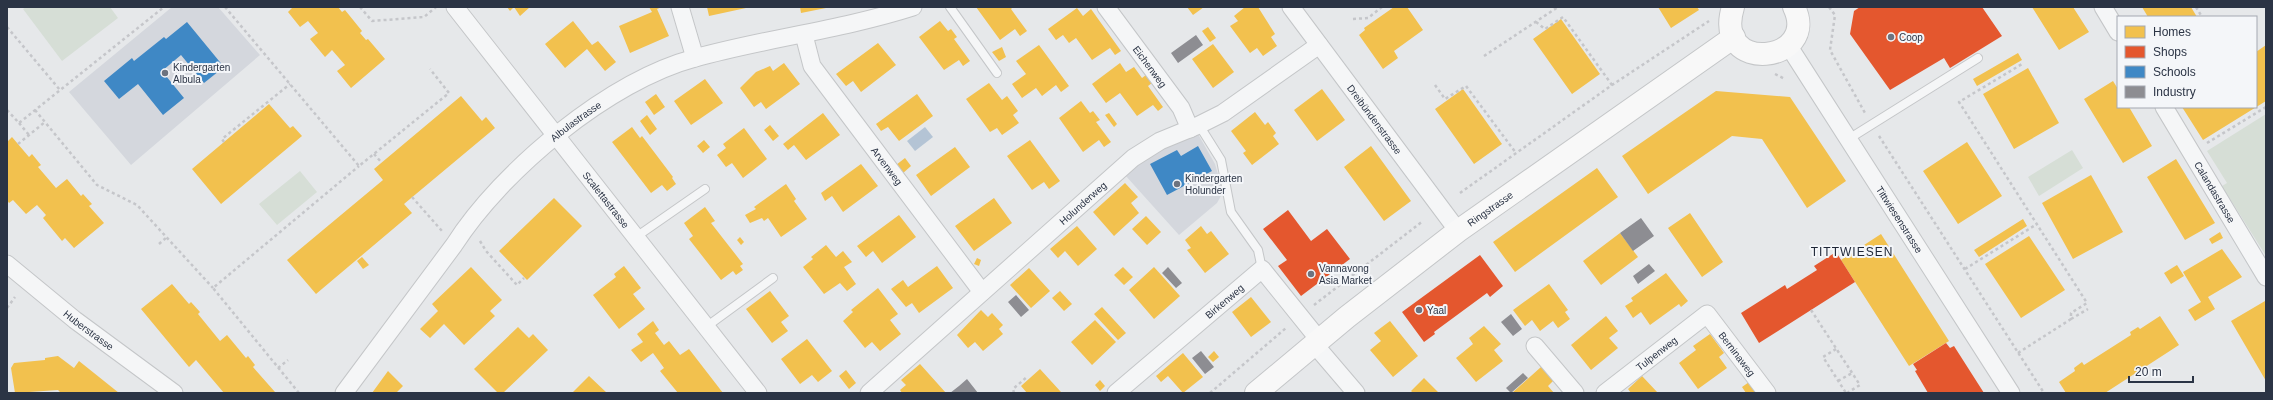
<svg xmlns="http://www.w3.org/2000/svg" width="2273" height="400" font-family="Arial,sans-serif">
<rect width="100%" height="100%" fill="#e6e8ea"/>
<path fill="#d4d7dd" d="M172,7H218L260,55L131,165L69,92Z
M1198,134L1215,164L1223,192L1217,203L1179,235L1125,175L1157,151Z"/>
<path fill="#d6ded6" d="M26,7H110L118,18L62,61L23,9Z
M2266,114V256L2222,186L2227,183L2207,151Z
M2072,150L2083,168L2039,196L2028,177Z
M300,171L317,192L277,225L259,204Z"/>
<path fill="#b4c4d5" d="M925,127L933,137L915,151L907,141Z"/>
<path fill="#f2c14e" d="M291,7H338L342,12L345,10L362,31L360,33L366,40L368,39L385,59L351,88L337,71L345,65L332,50L325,57L310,39L318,33L308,21L300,27L288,12L292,8Z
M507,7H530L520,16L514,7L510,11Z
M649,7H662L657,9L669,36L630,53L619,26L652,12Z
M707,7H746V8L709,16Z
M800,7H826V8L801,13Z
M976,7H1013L1011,9L1027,31L1020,36L1015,29L1000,40Z
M1187,7H1204L1193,15Z
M1245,7H1258L1275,34L1271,37L1277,46L1263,56L1257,48L1250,53L1230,26L1238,21L1234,16Z
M1394,7H1407L1423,30L1394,51L1398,58L1383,69L1359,35L1365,30L1364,28Z
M1658,7H1697L1699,10L1671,28Z
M2032,7H2073L2089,32L2059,50Z
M2142,7H2191L2197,17H2148Z
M1077,8L1083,16L1091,9L1121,51L1115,55L1110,48L1092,60L1076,38L1069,43L1063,35L1056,40L1048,29Z
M1561,19L1600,74L1572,94L1533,39Z
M573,21L592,45L598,41L616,62L605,71L587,49L565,68L545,44Z
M940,21L948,31L951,29L957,37L954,39L970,61L963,66L959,60L944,70L919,37Z
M1208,27L1216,38L1210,42L1202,31Z
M878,43L896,65L861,92L853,81L846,86L836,74Z
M1213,44L1234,72L1213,88L1192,59Z
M1039,45L1069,86L1061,92L1056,85L1042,96L1036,88L1022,98L1012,84L1026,74L1016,61Z
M2266,45V101L2203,140L2182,107H2256V52Z
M1002,47L1006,57L999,61L992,52Z
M2018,53L2022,60L1977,86L1973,79Z
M784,63L800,84L766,109L761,102L754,107L740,88L756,72L770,66L773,71Z
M1120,63L1126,72L1134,67L1142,78L1146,75L1152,83L1148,86L1163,107L1158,111L1153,105L1137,116L1120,93L1106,103L1092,84Z
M2028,68L2059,123L2014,149L1983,94Z
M705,79L723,103L691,125L674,101Z
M2113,81L2118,89V107H2129L2152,146L2123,163L2084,99Z
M989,83L1002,100L1007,96L1018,111L1013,115L1019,123L1002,135L997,128L990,132L966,99Z
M1322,89L1345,120L1317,141L1294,110Z
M1463,89L1502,144L1474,164L1435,109Z
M1716,91L1790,97L1846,181L1807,208L1762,139L1732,136L1648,194L1622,156Z
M656,94L665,107L654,115L645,102Z
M917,94L933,116L899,141L888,127L881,131L876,124Z
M461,96L482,121L486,117L495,128L404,204L412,213L316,294L287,260L383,180L374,169Z
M1081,101L1090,113L1093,111L1100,120L1096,122L1111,142L1104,147L1099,140L1083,152L1059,118Z
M269,104L290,128L293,126L302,136L221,204L192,169Z
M1255,112L1265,125L1268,122L1276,133L1273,136L1279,144L1252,165L1243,153L1246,151L1231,131Z
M823,113L840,135L806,160L794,145L788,150L783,144Z
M1109,113L1117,124L1114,127L1105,115Z
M647,115L657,129L650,135L640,121Z
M770,125L779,136L773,141L764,130Z
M632,127L640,138L642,136L673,177L672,178L676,184L667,191L662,185L651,193L612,142Z
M744,128L767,159L743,178L732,163L726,167L717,155L726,148L723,144Z
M12,137L29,157L32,154L41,165L38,167L56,188L67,179L81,196L83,194L92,204L89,206L104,223L74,248L65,238L62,241L43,218L46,215L37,205L26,214L13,200L9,203L7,200V142Z
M704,140L710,147L703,153L697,146Z
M1030,140L1060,181L1049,189L1044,182L1032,190L1007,156Z
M1967,142L2002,196L1958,224L1923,171Z
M1371,146L1411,201L1384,221L1344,167Z
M955,147L970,167L931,196L916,175Z
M905,158L911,166L902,174L896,165Z
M2176,159L2215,223L2185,240L2147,177Z
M861,164L878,186L843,212L832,196L825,201L821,193Z
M1597,168L1618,197L1515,272L1493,242Z
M2091,175L2123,232L2073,259L2042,203Z
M1125,183L1138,197L1131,203L1139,213L1114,236L1093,212Z
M786,184L796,199L794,201L807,219L781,237L768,218L764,221L762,218L750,223L745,215L756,209L754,207Z
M554,198L582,226L527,280L499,251Z
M994,198L1012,223L974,251L955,226Z
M705,207L715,221L711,223L743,264L740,266L743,270L736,275L733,271L721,280L689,239L693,236L684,223Z
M1690,213L1723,262L1702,277L1668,228Z
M899,215L916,237L882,263L873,251L866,257L857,246Z
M1146,216L1161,232L1147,245L1132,229Z
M2023,219L2027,226L1979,257L1974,250Z
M1077,226L1097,249L1078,266L1065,251L1058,258L1050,249Z
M1201,226L1207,234L1211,231L1229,254L1205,273L1187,250L1191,248L1185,240Z
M2220,232L2223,238L2212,244L2209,239Z
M1620,233L1638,257L1601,285L1583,261Z
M1881,234L1949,341L1909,366L1841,260Z
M2029,236L2065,290L2021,318L1985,264Z
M740,237L744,242L741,245L737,240Z
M826,245L836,257L843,251L852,262L844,267L856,284L847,291L840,283L824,294L803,267L813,259L811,257Z
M2222,249L2242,277L2208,297L2215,309L2195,321L2188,310L2201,302L2183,272Z
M362,257L369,265L363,269L357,261Z
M977,258L981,260L979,266L974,264Z
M2177,265L2184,276L2171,284L2164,273Z
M624,266L641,288L633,294L645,309L619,329L593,295L616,277L614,274Z
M937,266L953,288L919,313L912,303L906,307L891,289L903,280L908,287Z
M471,267L502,300L490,311L495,316L464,345L444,324L430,338L420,329L438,311L432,304Z
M1123,267L1133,277L1124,285L1114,275Z
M1154,267L1180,296L1154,319L1129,290Z
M1029,268L1050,291L1031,308L1010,285Z
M1666,273L1688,301L1681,307L1679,304L1650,325L1641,312L1633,318L1625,306L1633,301L1631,298Z
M172,284L189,304L191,302L200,312L198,314L220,341L227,335L246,358L248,356L255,365L253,367L275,392L224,393L196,360L189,367L141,309Z
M1549,284L1568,310L1565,312L1570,319L1558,328L1553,321L1540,331L1532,320L1525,326L1513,310Z
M878,288L898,314L890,320L901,334L880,351L872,342L865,348L843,321L853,312L851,310Z
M770,291L789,316L781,322L788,331L772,343L746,309Z
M1060,291L1072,304L1064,311L1052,298Z
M1251,297L1271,322L1251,337L1232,312Z
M2265,301L2266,302V381L2231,321Z
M1102,307L1126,333L1118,340L1094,314Z
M981,310L988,317L992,313L1003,325L999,329L1003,334L983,351L975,342L968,348L957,335Z
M1606,316L1618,331L1609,338L1618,348L1591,370L1571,345Z
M2160,316L2179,345L2105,393H2066L2059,382L2075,371L2074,368L2082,362L2084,365L2131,335L2130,332L2138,327L2140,329Z
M1095,320L1116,342L1092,365L1071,342Z
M653,321L659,330L655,333L664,345L669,341L680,355L689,349L723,393H678L660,371L664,368L653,353L641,362L631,350L643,342L637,334Z
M1390,321L1418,356L1393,377L1370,350L1381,341L1374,333Z
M1484,326L1501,344L1494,350L1503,361L1476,382L1456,358L1473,344L1469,338Z
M518,327L529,338L533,334L548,350L503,393H498L474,369Z
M1710,334L1724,353L1719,357L1727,368L1698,389L1679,363L1696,350L1693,346Z
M807,339L832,371L818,382L812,375L800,384L781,359Z
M1214,351L1219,357L1213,362L1208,357Z
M1183,353L1203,377L1183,393L1168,376L1161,382L1156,376Z
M58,356L74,368L79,361L119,393H61L58,390L15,393L11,368L14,363L45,360V358Z
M920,364L946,393H902L900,390L906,385L901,380Z
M1541,367L1554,380L1548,386L1554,393H1512Z
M1040,369L1061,392L1060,393H1027L1021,386Z
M846,370L856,383L849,389L839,376Z
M388,371L403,386L396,393H372Z
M589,376L607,393H572Z
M1642,376L1658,393H1631L1628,389Z
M1424,378L1439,393H1413L1411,391Z
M1100,380L1105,386L1100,391L1095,385Z
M1752,380L1757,393H1746L1742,387Z"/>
<path fill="#e4572e" d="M1860,7H1982L2002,36L1950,68L1944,58L1890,90L1850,34L1854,11Z
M1288,210L1311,241L1327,229L1350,259L1301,296L1278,266L1287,260L1263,229Z
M1836,252L1855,282L1759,343L1741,313L1785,285L1787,289L1817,270L1814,266Z
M1480,255L1503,286L1490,297L1487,293L1434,332L1435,334L1424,342L1402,312Z
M1946,343L1950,348L1954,346L1984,393H1928L1915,371L1917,370L1913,364Z"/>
<path fill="#3f88c5" d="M187,22L224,67L204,83L181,55L162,71L184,98L163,115L138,84L119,99L104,81L132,58L134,61L164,37L166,39Z
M1198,146L1212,171L1167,195L1150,164L1177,150L1181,156Z"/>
<path fill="#8d8d92" d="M1196,35L1203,45L1178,63L1171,53Z
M1641,218L1654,236L1633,251L1620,233Z
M1649,264L1655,271L1638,284L1633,276Z
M1168,267L1182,283L1176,288L1162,273Z
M1016,295L1029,310L1021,317L1008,302Z
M1511,314L1522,329L1513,336L1501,322Z
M1201,351L1214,367L1205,374L1192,358Z
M1523,373L1528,378L1511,393L1506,388Z
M967,379L978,393H950L959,386Z"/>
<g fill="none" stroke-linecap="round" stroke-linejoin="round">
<defs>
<path id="service" d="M950,7L997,73
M1199,125L1221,160L1231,212L1258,250L1262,269
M1847,140L1978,58
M636,237L705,189
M706,327L773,278"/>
<g id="minor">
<path id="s1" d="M455,7L758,393"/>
<path d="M680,7L695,58"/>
<path id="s2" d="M1106,7L1181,108L1190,129"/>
<path id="s3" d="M1291,7L1458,231"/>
<path d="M2103,7L2118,32"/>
<path id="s4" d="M804,35L812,66L982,292"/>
<path id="s5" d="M1788,45L2011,393"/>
<path id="s6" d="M2164,107L2266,277"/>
<path id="s7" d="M7,264L75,320L174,393"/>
<path d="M1315,345L1356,393"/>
<path d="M1535,346L1575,393"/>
<path id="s8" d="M344,393L454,245C502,170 609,81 695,58C767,38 841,30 913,7"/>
<path id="s9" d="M869,393L1133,158L1160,141L1199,125L1223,113L1319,45"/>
<path id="s10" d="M1116,393L1262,269L1320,341"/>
<path id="s11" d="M1605,393L1707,314L1767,393"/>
</g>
<g id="secondary">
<path d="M1733,7C1712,76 1821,63 1794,7"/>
<path id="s12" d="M1256,393L1347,317L1458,231L1734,37"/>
</g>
</defs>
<use href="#service" stroke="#c4c6c8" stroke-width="10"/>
<use href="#minor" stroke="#c4c6c8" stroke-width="19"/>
<use href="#secondary" stroke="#c4c6c8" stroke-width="24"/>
<path stroke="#c5c6ca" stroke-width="2.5" stroke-dasharray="3 3" stroke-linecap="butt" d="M225,7L359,166L449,93L430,69
M360,7L372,21L424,17L436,7
M1829,7L1835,15L1830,50L1865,113
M2196,7L2202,17
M1353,19L1368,18L1382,7
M1536,22L1545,29L1563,17L1612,85
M7,27L60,90
M1484,56L1558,7
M1775,74L1785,79
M1435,85L1445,99L1466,86L1516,153
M7,110L19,123L164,7
M35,110L97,185L137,205L213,288
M19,123L29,135
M1879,136L2044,393
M224,142L222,139L290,84
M2207,143L2266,107
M18,144L45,122
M374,154L382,163
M1460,193L1612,85L1709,21
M412,197L442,231
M480,241L486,251L517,285L524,278
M159,244L167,237
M1965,269L2037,224
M1314,305L1423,221
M7,308L15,297
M1811,310L1860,385L1847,393
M2071,319L2088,309
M1836,349L1823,357L1846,393
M2018,353L2071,319V313L2087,303L1959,102L2022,64
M278,368L288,360
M1838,381L1852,373
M299,393L213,288L359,166
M1014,393L1013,389L1028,376
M1210,393L1286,328"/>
<use href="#service" stroke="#f5f6f7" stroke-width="8"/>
<use href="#minor" stroke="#f5f6f7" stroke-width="17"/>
<use href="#secondary" stroke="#f8f8f8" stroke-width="22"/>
</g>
<g fill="#6c737f" stroke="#f4f6f9" stroke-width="1.5">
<circle cx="1891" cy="37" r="4"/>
<circle cx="165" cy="73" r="4"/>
<circle cx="1177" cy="184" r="4"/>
<circle cx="1311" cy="274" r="4"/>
<circle cx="1419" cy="310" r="4"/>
</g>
<g text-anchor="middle" stroke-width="4" stroke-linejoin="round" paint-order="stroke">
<g font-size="10" fill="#2b3445" stroke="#f4f6f9" text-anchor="start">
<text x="1899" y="41">Coop</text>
<text x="173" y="71">Kindergarten<tspan x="173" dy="12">Albula</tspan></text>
<text x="1185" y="182">Kindergarten<tspan x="1185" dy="12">Holunder</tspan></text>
<text x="1319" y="272">Vannavong<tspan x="1319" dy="12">Asia Market</tspan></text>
<text x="1427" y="314">Yaal</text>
</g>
<g font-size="10" fill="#2b3445" stroke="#f4f6f9">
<text dy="4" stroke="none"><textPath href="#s2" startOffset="74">Eichenweg</textPath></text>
<text dy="4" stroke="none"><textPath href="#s3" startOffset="140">Dreibündenstrasse</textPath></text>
<text dy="4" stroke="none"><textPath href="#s8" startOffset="359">Albulastrasse</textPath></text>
<text dy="4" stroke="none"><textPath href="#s4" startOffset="157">Arvenweg</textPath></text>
<text dy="4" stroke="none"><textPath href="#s6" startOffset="99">Calandastrasse</textPath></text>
<text dy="4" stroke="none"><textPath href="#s1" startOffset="245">Scalettastrasse</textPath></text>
<text dy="4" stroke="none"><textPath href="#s9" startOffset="286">Holunderweg</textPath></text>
<text dy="4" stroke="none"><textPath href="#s12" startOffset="298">Ringstrasse</textPath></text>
<text dy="4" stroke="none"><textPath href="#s5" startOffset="207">Tittwiesenstrasse</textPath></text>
<text dy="4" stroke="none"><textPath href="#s10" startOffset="142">Birkenweg</textPath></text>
<text dy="4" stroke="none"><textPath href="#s7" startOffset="105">Huberstrasse</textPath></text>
<text dy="4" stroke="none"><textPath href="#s11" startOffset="65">Tulpenweg</textPath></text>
<text dy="4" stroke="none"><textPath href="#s11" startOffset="179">Berninaweg</textPath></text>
</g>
<g font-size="12" letter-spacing="1" fill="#1d2536" stroke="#f4f6f9">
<text x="1852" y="256">TITTWIESEN</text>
</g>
</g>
<rect width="2273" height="400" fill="none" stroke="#2b3445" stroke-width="16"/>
<rect x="2117" y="16" width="140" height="92" fill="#f4f6f9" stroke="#a4a8b1"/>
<rect x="2125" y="26" width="20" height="12" fill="#f2c14e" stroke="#a4a8b1"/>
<text x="2153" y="36" font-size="12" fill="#2b3445">Homes</text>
<rect x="2125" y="46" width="20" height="12" fill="#e4572e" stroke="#a4a8b1"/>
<text x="2153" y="56" font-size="12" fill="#2b3445">Shops</text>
<rect x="2125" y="66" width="20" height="12" fill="#3f88c5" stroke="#a4a8b1"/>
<text x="2153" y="76" font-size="12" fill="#2b3445">Schools</text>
<rect x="2125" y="86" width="20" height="12" fill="#8d8d92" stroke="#a4a8b1"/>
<text x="2153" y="96" font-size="12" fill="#2b3445">Industry</text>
<path d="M2129 376v6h64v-6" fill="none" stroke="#2b3445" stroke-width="2"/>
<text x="2135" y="376" font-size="12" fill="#2b3445" stroke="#f4f6f9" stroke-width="3" paint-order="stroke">20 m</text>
</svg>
